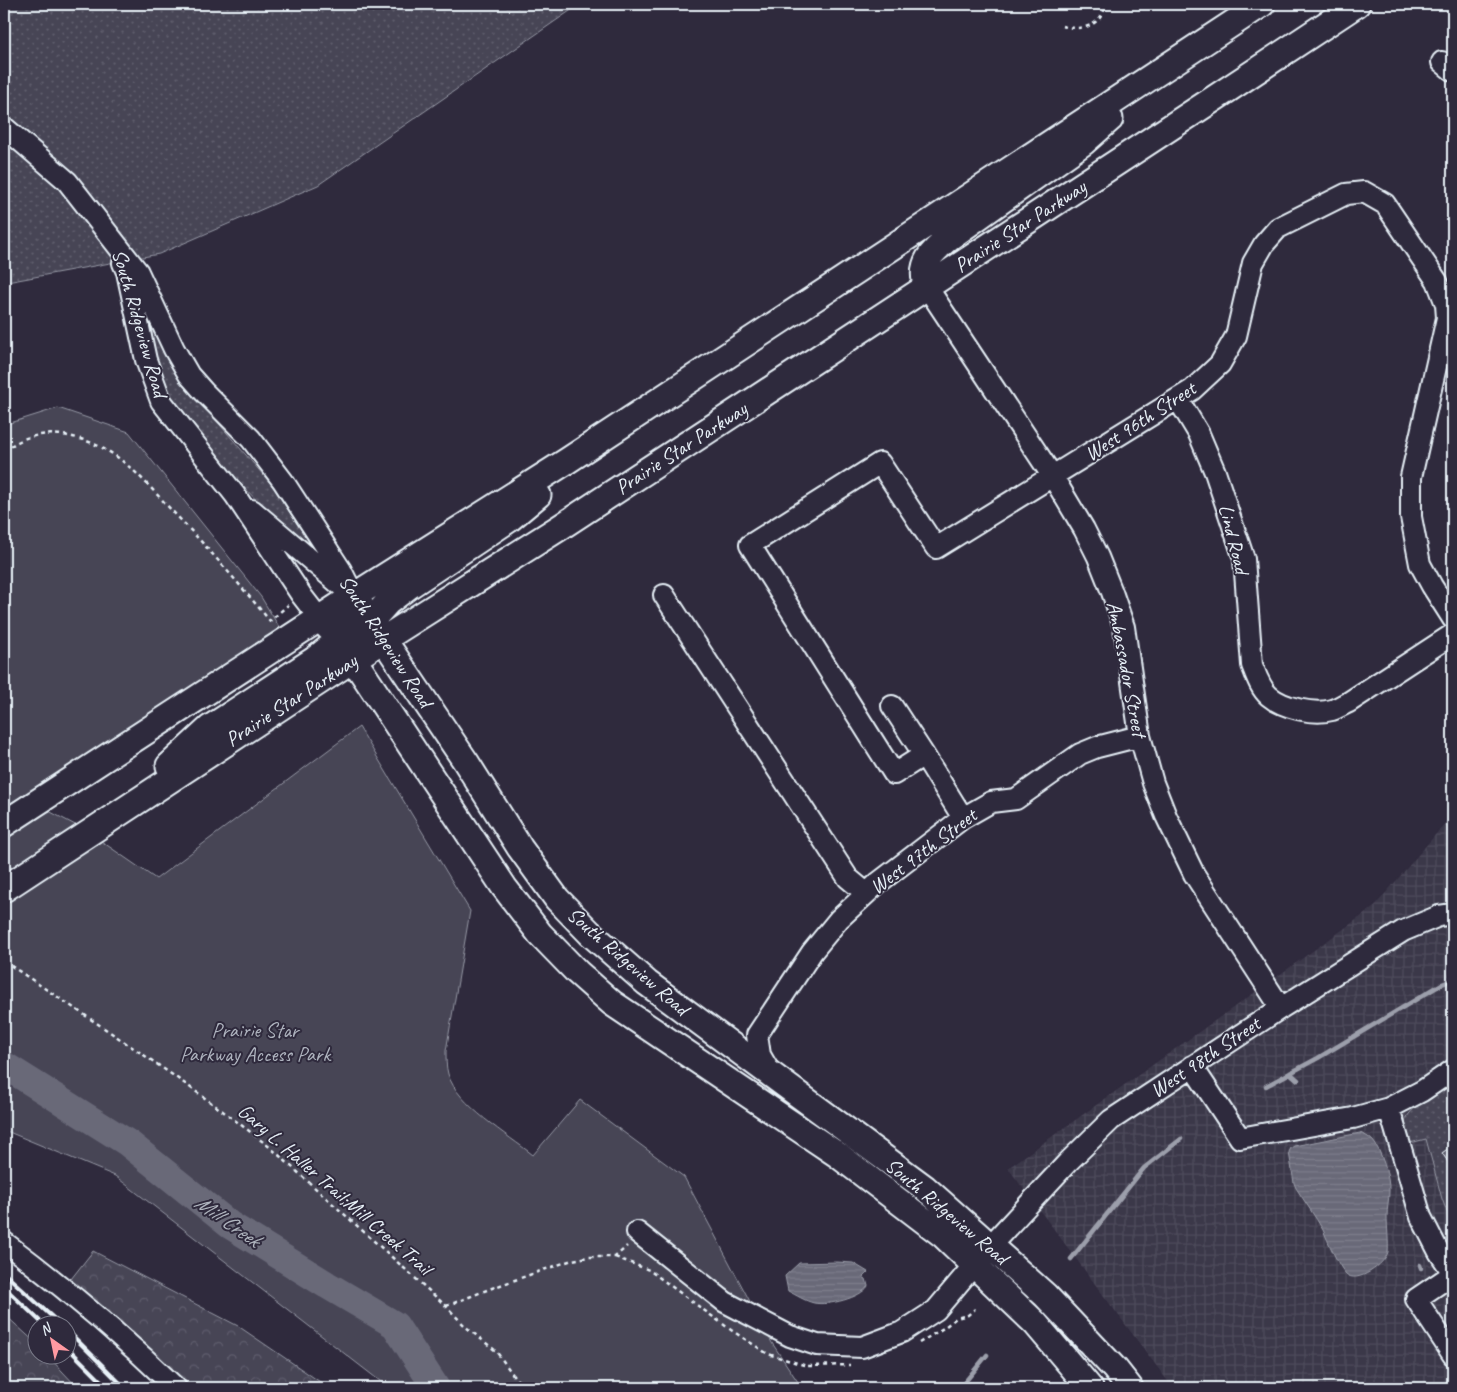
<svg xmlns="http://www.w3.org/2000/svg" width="1457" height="1392" font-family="Caveat,sans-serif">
<defs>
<pattern id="industrial-grid" width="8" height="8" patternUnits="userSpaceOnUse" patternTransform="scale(1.25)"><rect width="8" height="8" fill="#3b3749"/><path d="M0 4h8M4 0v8" fill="none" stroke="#4e4b5b"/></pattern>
<pattern id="grass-dots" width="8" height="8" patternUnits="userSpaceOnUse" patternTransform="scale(1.25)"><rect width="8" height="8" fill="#464455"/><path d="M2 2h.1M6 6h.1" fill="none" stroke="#615f6e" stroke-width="1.8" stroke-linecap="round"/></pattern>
<pattern id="forest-crowns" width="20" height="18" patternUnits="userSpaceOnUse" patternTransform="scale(1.25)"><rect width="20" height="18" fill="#464455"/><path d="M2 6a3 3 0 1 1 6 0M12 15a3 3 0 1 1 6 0" fill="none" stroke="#615f6e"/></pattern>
<pattern id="water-rules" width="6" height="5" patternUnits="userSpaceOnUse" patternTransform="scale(1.25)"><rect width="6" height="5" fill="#696978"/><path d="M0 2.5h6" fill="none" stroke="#7e7f8c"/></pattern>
<pattern id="building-hatch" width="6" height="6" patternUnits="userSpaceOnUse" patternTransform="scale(1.25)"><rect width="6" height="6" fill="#575565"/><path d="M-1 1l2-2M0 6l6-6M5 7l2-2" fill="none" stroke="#6f6e7c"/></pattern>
<filter id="shadow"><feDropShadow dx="4" dy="-4" stdDeviation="2.5" flood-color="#0009"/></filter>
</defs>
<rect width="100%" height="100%" fill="#2f2a3d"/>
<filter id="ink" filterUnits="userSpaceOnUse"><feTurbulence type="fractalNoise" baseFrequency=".02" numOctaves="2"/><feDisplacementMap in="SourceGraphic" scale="10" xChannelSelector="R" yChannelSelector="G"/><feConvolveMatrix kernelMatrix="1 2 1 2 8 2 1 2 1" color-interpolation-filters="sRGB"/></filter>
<g filter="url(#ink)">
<path fill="url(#industrial-grid)" d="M1453,814V1388H1173L1008,1168L1373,908Z"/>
<path fill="url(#grass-dots)" stroke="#979aa6" d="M4,4H580L318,185L159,254L7,282L4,279Z
M137,282L189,386L208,411L271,484L319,557L261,505L202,443L160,383Z
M1453,1082V1145L1442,1153L1453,1169L1452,1178L1453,1180V1227L1442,1199L1426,1139L1410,1143C1408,1137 1404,1130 1405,1123C1407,1107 1440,1091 1453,1082Z"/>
<path fill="url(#forest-crowns)" stroke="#979aa6" d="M93,1251L238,1326L329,1388H182L64,1288Z
M4,1314L37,1344L38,1354L47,1355L78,1388H4Z"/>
<path fill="#464455" stroke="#979aa6" d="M58,408L129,432L261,597L287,640L45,809L79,827L101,841L156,879L359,727L470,911L446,1051C446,1059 446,1067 448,1074C457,1105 508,1135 533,1155L580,1100L684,1177L772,1343L802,1388H389L115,1176L4,1130V425Z"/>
<path fill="url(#water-rules)" stroke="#9c9fab" d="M1360,1133C1365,1135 1369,1137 1373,1141C1381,1150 1390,1178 1389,1191C1389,1200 1387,1208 1387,1217C1387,1226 1389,1244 1388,1252C1385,1264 1357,1285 1346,1274C1338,1266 1328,1241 1323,1230C1315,1216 1305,1202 1296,1188L1294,1183L1289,1152L1291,1148L1294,1146Z
M837,1262L853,1263L868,1272L863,1277L866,1279L868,1286C861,1298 828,1306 814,1303C805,1301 796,1295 788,1291L785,1276L799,1263Z"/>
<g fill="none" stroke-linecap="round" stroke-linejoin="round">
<path stroke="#9c9fab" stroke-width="4.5" d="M1290,1073L1298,1080
M1266,1086L1318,1058L1442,984L1453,980
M1071,1259L1144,1168L1181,1139
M1420,1265L1421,1268
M960,1388L987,1355"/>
<path stroke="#696978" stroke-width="28" d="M4,1065L128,1143L230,1225L327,1285L395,1325L436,1388"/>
</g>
<path fill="url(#building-hatch)" stroke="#e8f1f8" filter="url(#shadow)" d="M1453,1145V1169L1442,1153Z"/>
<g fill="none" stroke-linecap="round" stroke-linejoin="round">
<defs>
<path id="minor" d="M1442,62L1453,71
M4,127L67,181L138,272L174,349L189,375L204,392L251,439L283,481L341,570L354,596
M123,263L127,272L146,360L161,401L235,495L302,596L319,618
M927,287L1053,477L1084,529L1098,557L1112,592L1124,627L1140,736L1153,783L1166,816L1194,874L1281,1008
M1446,304L1447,318L1411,477V517L1420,564L1432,586L1453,619
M1178,399L1199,434L1215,472L1244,559L1252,665C1256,675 1260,688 1269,696C1283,708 1314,715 1332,710C1338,708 1344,704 1349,702L1453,634
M252,510L344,588
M664,595L848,878L866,893
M892,706L924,755
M963,818L924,755L894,774L750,545L880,463L936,548L1192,390L1220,364L1236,336L1253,263L1264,244L1278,228L1346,194L1364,192L1385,204L1437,281L1446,304L1453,302
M1192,1066L1240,1138L1353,1118L1389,1108
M1453,1070L1422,1091L1389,1108L1421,1217L1439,1252L1453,1273
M771,1074L760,1055L757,1035L812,952L839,919L878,883L963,818L991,802L1016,799L1080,754L1097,747L1140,736
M637,1232L725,1302L790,1336L817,1345L862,1347L902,1332L936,1310L990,1246L1068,1162L1111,1120L1281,1008L1403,931L1439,916L1453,914
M4,1242C64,1287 122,1336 176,1388
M1453,1274L1416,1299L1453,1355"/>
<path id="major" d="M927,287C918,263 933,251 950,237L1084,142L1110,119
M354,596L466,762L520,848L557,899L590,933L647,983L925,1188L1045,1295L1115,1369L1130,1388
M319,618L340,639L504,887L540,934L577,972L612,1003L838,1155L943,1235L1035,1323L1090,1388
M364,635L371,621L388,602L409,586L508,520L538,495
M169,766L210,728L314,660L340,639L352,619L354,596
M4,824L354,596L567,461L1262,4
M4,889L384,639L559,528L1215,98L1357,4"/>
</defs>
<use href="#minor" stroke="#e8f1f8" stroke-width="24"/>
<use href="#major" stroke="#e8f1f8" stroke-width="29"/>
<path stroke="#e8f1f8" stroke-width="2.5" stroke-dasharray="4 4" stroke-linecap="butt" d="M4,4H5
M1062,26C1082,31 1101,27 1106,4
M4,451C12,445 21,439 30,437C60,429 93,440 117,457C139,473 158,496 177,516C210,550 240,585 270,621L288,605
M4,961C94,1022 187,1081 272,1149L446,1306L466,1327L496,1351L516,1379L529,1388
M615,1257L649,1270L731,1330L768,1354L807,1366L850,1365
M446,1306L492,1288L572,1260L589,1257H615L623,1250L627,1246
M919,1343L945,1327L956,1318L968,1315L975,1309"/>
<use href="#minor" stroke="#2f2a3d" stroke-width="20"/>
<use href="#major" stroke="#2f2a3d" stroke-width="25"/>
<path stroke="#e8f1f8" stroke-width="4" d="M4,1273L60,1324
M4,1287L43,1324
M68,1331L125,1388
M68,1348L108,1388"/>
</g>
</g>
<g text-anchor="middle" stroke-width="4" stroke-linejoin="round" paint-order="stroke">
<g font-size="21" fill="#e8f1f8" stroke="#2f2a3d">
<text transform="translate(1020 226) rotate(-33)" y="7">Prairie Star Parkway</text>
<text transform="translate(140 323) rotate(74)" y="7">South Ridgeview Road</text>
<text transform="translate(1140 421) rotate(-33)" y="7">West 96th Street</text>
<text transform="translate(681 448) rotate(-33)" y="7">Prairie Star Parkway</text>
<text transform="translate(1234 539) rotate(76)" y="7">Lind Road</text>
<text transform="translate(386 641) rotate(57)" y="7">South Ridgeview Road</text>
<text transform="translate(1127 669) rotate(79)" y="7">Ambassador Street</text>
<text transform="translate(291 700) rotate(-33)" y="7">Prairie Star Parkway</text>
<text transform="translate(923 851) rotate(-37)" y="7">West 97th Street</text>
<text transform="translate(628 961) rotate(41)" y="7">South Ridgeview Road</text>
<text transform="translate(1205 1057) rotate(-34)" y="7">West 98th Street</text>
<text transform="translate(335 1189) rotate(41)" y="7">Gary L. Haller Trail;Mill Creek Trail</text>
<text transform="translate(947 1211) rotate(40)" y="7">South Ridgeview Road</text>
</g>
<g font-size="21" fill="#afb4bf" stroke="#2f2a3d">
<text x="255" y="1037">Prairie Star<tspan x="255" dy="24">Parkway Access Park</tspan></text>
</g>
<g font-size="22" font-style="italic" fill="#afb4be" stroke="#2f2a3d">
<text transform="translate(228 1220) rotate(35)" y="8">Mill Creek</text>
</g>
</g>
<rect width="1457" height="1392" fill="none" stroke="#2f2a3d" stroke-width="20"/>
<rect x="10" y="10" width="1437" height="1372" fill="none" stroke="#e8f1f8" stroke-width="2" filter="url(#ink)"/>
<g transform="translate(52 1340) rotate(327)"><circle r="24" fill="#2f2a3d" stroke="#797a88"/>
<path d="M0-4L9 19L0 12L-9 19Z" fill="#ff9aa2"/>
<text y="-8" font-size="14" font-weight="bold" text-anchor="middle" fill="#e8f1f8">N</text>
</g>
</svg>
